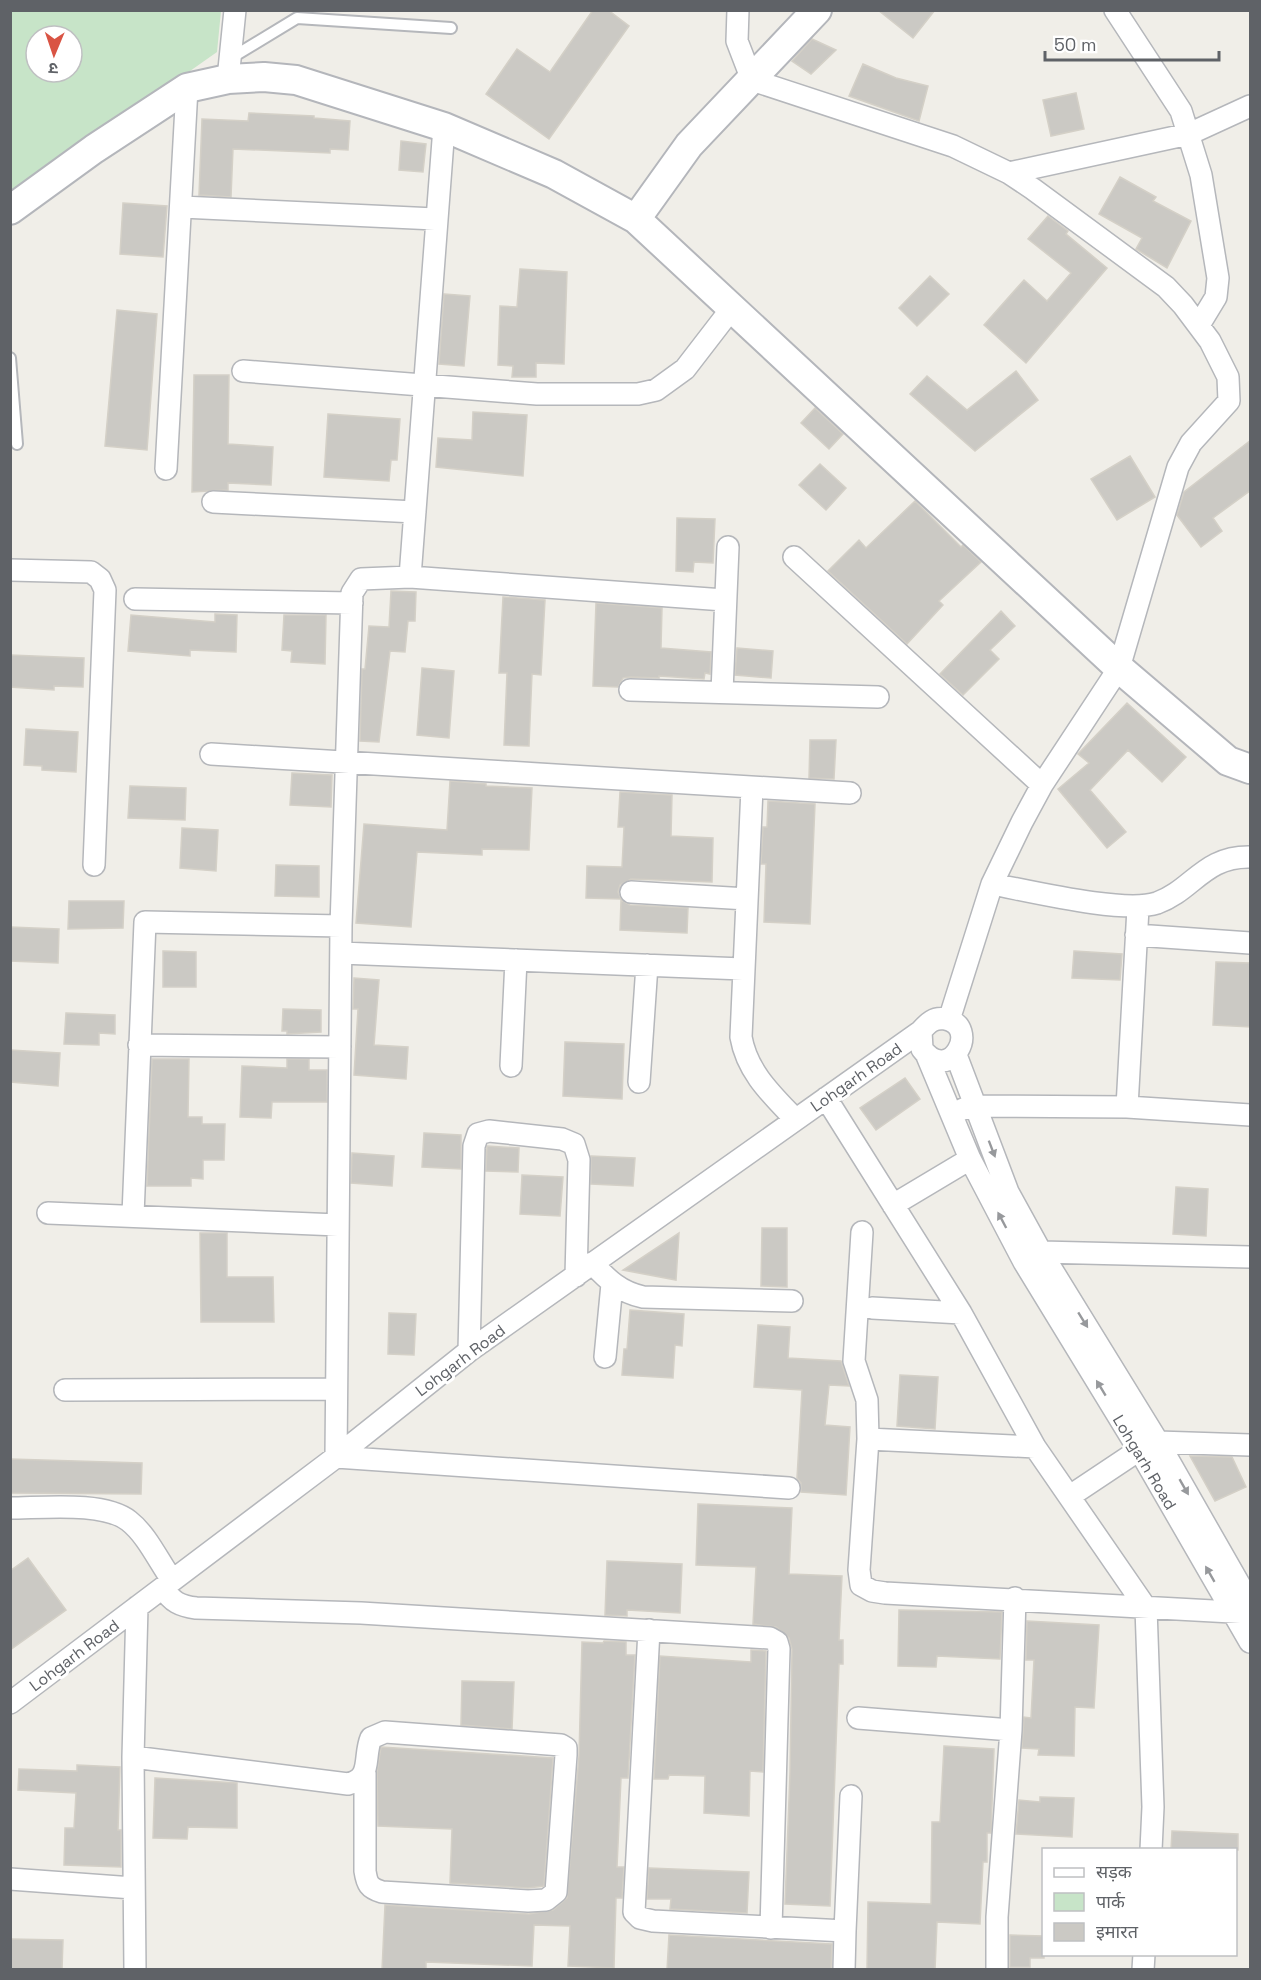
<svg xmlns="http://www.w3.org/2000/svg" width="1261" height="1980" font-family="'Space Grotesk','Noto Sans Devanagari',sans-serif">
<rect width="100%" height="100%" fill="#f0eee8"/>
<path fill="#c7e4c8" fill-rule="evenodd" d="M11,11H221L217,52L11,197ZM36,36H72V72H36Z"/>
<path fill="#cbc9c4" stroke="#d4d0c7" stroke-width="1.5" d="M593,10H608L629,26L549,139L486,94L517,49L550,72Z
M878,10H935L913,38Z
M812,39L836,50L811,74L792,61Z
M863,64L896,78L928,86L919,121L849,96Z
M1076,93L1084,129L1051,136L1043,100Z
M249,113L314,116V118L350,121L348,150L330,149V153L233,149L231,197L199,195L202,119L248,121Z
M401,141L426,144L423,172L399,170Z
M1120,177L1156,197L1153,201L1191,221L1167,268L1136,249L1142,238L1099,214Z
M123,203L167,206L163,257L120,254Z
M1048,216L1068,231L1066,234L1107,268L1026,363L984,325L1024,280L1047,301L1071,273L1028,239Z
M520,269L567,272L564,364L536,363V377H512L513,366L498,365L500,306L517,307Z
M930,276L949,294L917,326L899,308Z
M444,294L470,296L464,366L439,364Z
M117,310L157,314L147,450L105,446Z
M1016,371L1038,400L975,451L910,394L927,376L967,410Z
M194,375H229L228,444L273,447L271,485L228,483V490L192,492Z
M815,408L843,434L829,449L801,423Z
M473,412L527,415L523,476L436,467L438,438L472,440Z
M328,414L400,419L397,460H391L389,481L324,477Z
M1251,440V490L1213,518L1222,531L1201,547L1177,515L1184,492Z
M1130,456L1155,497L1117,520L1091,479Z
M820,464L846,488L826,510L799,485Z
M915,501L961,547L963,545L981,562L939,601L943,605L907,644L828,571L859,540L866,548Z
M677,518L715,519L713,563L694,562L693,572L676,571Z
M391,591L416,592L415,621H408L405,652L390,651L379,742L360,741L362,669H365L369,626L389,627Z
M503,597L545,600L541,675L532,674L529,746L504,745L507,673H499Z
M596,603L662,608L661,648L711,652L710,674L705,673L704,679L659,676V678L630,677L623,678L618,687L593,686Z
M1001,611L1015,626L990,650L999,659L963,695L940,674Z
M215,614L237,615L236,652L190,650V656L128,651L131,615L215,622Z
M284,615H326L325,664L291,662L292,651L282,650Z
M737,648L773,651L771,678L735,675Z
M10,655L84,658L83,687L54,686V690L10,687Z
M422,668L454,671L449,738L417,735Z
M1127,703L1186,757L1162,782L1128,750L1090,790L1126,832L1107,848L1058,789L1089,763L1078,754Z
M26,729L78,732L76,772L42,770V766L24,765Z
M810,740H836L834,779L809,778Z
M292,773L332,775L331,807L290,805Z
M450,781L486,784V786L532,788L529,850L482,849V855L417,852L411,927L356,923L364,824L447,830Z
M130,786L186,788L185,820L128,818Z
M620,792L672,795L671,836L713,838L712,882L631,879L620,885L618,892L621,899L586,898L587,866L622,867L624,827H618Z
M768,801L815,804L810,924L764,922L766,864H761L763,827H767Z
M182,828L218,830L216,871L180,868Z
M276,865L319,866V897L275,896Z
M621,900L630,905L688,908L687,933L620,930Z
M69,901H124L123,928L68,929Z
M10,927L59,929L58,963L10,961Z
M163,951L196,952V987H163Z
M1074,951L1122,954L1120,980L1072,978Z
M1216,962L1251,963V1027L1213,1025Z
M354,978L379,980L374,1045L408,1047L406,1079L354,1075L358,1009H353Z
M283,1009L321,1010V1032L287,1034V1031H282Z
M66,1013L115,1015V1034L99,1033V1045L64,1044Z
M565,1042L624,1044L622,1099L563,1096Z
M10,1050L60,1053L58,1086L10,1082Z
M152,1059H189L188,1117H202V1124H225L224,1160H203V1179L191,1178V1186H147Z
M287,1059H309V1070H327V1102H272L271,1118L240,1117L242,1066L287,1068Z
M905,1078L920,1099L876,1130L860,1108Z
M424,1133L461,1135V1169L422,1167Z
M487,1146L519,1148L518,1172L486,1171Z
M352,1153L394,1156L392,1186L351,1183Z
M591,1156L635,1158L633,1186L591,1184Z
M522,1175L563,1177L560,1216L520,1214Z
M1176,1187L1208,1189L1206,1236L1173,1234Z
M762,1228H787V1287L761,1286Z
M200,1233H227V1277H273L274,1322H201Z
M679,1233L676,1280L623,1270Z
M630,1310L684,1314L682,1346L675,1345L673,1378L622,1375L624,1349H627Z
M389,1313L416,1314L414,1355L388,1354Z
M758,1325L790,1327L788,1358L841,1361L849,1386L829,1385L825,1425L850,1427L846,1495L801,1492V1483L797,1478L802,1390L754,1387Z
M900,1375L938,1377L935,1429L897,1426Z
M1190,1456L1232,1457L1246,1487L1215,1501Z
M10,1459L142,1463L141,1494L10,1493Z
M698,1504L792,1508L789,1574L842,1576L839,1640H843V1664H839L830,1906L785,1904L790,1773L792,1649L789,1638L776,1627L753,1624L756,1567L696,1565Z
M28,1558L66,1610L10,1650V1571Z
M607,1561L682,1564L680,1613L627,1610V1616L605,1615Z
M899,1610L1002,1612L1000,1659L937,1656L936,1667L898,1666Z
M1027,1621L1099,1625L1094,1708L1075,1707L1074,1756L1038,1755L1039,1749L1022,1748L1024,1717L1031,1718L1034,1660H1026Z
M604,1641L626,1642V1655H635L628,1778H621L617,1867H624L622,1898H616L614,1968L568,1966L570,1926L534,1925L532,1966L426,1962V1970H382L385,1905L529,1914L553,1910L567,1898L579,1756L582,1642L603,1643Z
M751,1650L766,1651L763,1772L750,1771L749,1816L704,1813L705,1776L669,1775L668,1779H654L660,1656L751,1662Z
M462,1681L514,1682L512,1729L461,1725Z
M944,1746L994,1749L991,1833H987V1862H983L980,1924L937,1922L935,1970H867L868,1902L931,1904L932,1822H940Z
M381,1747L553,1758L544,1886L528,1888L450,1883L452,1829L378,1826L377,1772Z
M77,1765L120,1767L118,1830H121V1867L64,1865L65,1828H74L76,1793L18,1790L19,1769L77,1771Z
M155,1778L237,1783V1828L188,1827L187,1839L153,1838Z
M1040,1797L1074,1798L1072,1837L1016,1834L1019,1800L1040,1802Z
M1172,1831L1238,1834V1850H1171Z
M649,1868L749,1872L747,1913L670,1909L671,1899H647Z
M669,1935L832,1944L831,1970H667Z
M1010,1935L1044,1936V1958H1030V1967H1010Z
M10,1939L63,1940L62,1970H10Z"/>
<g fill="none" stroke-linecap="round" stroke-linejoin="round">
<defs>
<path id="lane" d="M231,58L297,18L451,28
M10,358L17,444"/>
<path id="street" d="M738,10L737,41L752,80L953,146L1009,173L1033,189L1166,287L1183,305L1210,341L1228,377L1229,401L1191,443L1178,467L1119,668L1042,785L1022,822L992,884L949,1020
M1115,10L1181,111L1201,175L1218,278L1216,297L1199,325
M228,79L235,10
M444,127L410,577L361,579L352,593L341,926L336,1457L789,1488
M1009,173L1189,134L1250,106
M182,207L435,219
M243,371L537,394H638L656,390L685,369L732,308
M166,469L187,88
M213,502L415,512
M794,557L1042,785
M10,570L91,572L100,579L105,590L94,865
M410,577L724,600
M135,599L352,603
M630,690L878,697
M722,692L728,547
M211,754L850,793
M752,788L741,1037C747,1072 772,1095 795,1119
M992,884C1030,891 1124,914 1157,903C1193,890 1204,856 1250,857
M631,892L747,899
M1138,908L1127,1107L1250,1115
M1136,935L1250,943
M341,953L743,969
M139,1045L340,1047
M956,1055L1008,1192L1041,1252L1158,1442L1250,1603
M927,1056L970,1159L1024,1262L1145,1460L1250,1642
M511,1066L516,960
M639,1082L647,965
M826,1098L961,1313L1035,1447L1146,1608L1153,1807L1151,1850
M963,1109L976,1106L1127,1107
M893,1205L970,1159
M48,1213L338,1225
M133,1215L145,922L341,926
M862,1232L854,1361L867,1400L868,1439L859,1570L861,1585L872,1591L885,1593L1250,1613
M1033,1257L1041,1252L1250,1257
M592,1263C608,1280 620,1292 643,1297L792,1301
M872,1308L961,1313
M469,1351L474,1146L478,1134L489,1131L562,1139L574,1144L579,1160L576,1276
M605,1357L612,1284
M65,1390L336,1389
M868,1439L1035,1447
M1070,1496L1139,1450L1158,1442L1250,1445
M10,1508C42,1508 104,1501 129,1521C147,1535 159,1562 172,1580
M163,1588C172,1602 180,1606 196,1608L361,1613L770,1638L777,1642L779,1649L771,1928
M649,1630L634,1912L640,1918L653,1921L845,1931L844,1970
M10,1703L336,1457L469,1351L921,1031C928,1023 934,1017 945,1019C982,1026 950,1086 922,1049L921,1031
M858,1718L1011,1730
M133,1757L348,1784C373,1778 363,1757 371,1738L385,1732L561,1745L566,1748V1755L556,1892L546,1900L528,1901L382,1892C369,1888 367,1884 365,1871V1773
M10,1879L133,1888
M845,1931L851,1796
M135,1970L133,1757L137,1607
M997,1970V1917L1011,1730L1015,1598
M1143,1970L1144,1954"/>
<path id="secondary" d="M10,210L94,149L187,88L228,79L264,77L296,80L444,127L554,174L636,219L1119,668L1228,761L1250,769
M636,219L689,145L817,10"/>
</defs>
<use href="#lane" stroke="#b5b7bb" stroke-width="14"/>
<use href="#street" stroke="#b5b7bb" stroke-width="24"/>
<use href="#secondary" stroke="#b4b6bb" stroke-width="32"/>
<use href="#lane" stroke="#fff" stroke-width="10"/>
<use href="#street" stroke="#fff" stroke-width="21"/>
<use href="#secondary" stroke="#fff" stroke-width="28"/>
</g>
<defs><path id="oneway-solid" d="M-6-.8H1V-3.2L6.5 0L1 3.2V.8H-6Z" transform="scale(1.5)"/></defs>
<g fill="#97999c">
<use href="#oneway-solid" transform="translate(992 1149) rotate(69)"/>
<use href="#oneway-solid" transform="translate(1002 1220) rotate(-118)"/>
<use href="#oneway-solid" transform="translate(1083 1320) rotate(58)"/>
<use href="#oneway-solid" transform="translate(1101 1388) rotate(-121)"/>
<use href="#oneway-solid" transform="translate(1184 1487) rotate(60)"/>
<use href="#oneway-solid" transform="translate(1210 1574) rotate(-120)"/>
</g>
<g text-anchor="middle" stroke-width="6" stroke-linejoin="round" paint-order="stroke">
<g font-size="16" fill="#5f6267" stroke="#fff">
<text transform="translate(856 1077) rotate(-35)" y="6">Lohgarh Road</text>
<text transform="translate(460 1360) rotate(-37)" y="6">Lohgarh Road</text>
<text transform="translate(1145 1462) rotate(59)" y="6">Lohgarh Road</text>
<text transform="translate(74 1655) rotate(-37)" y="6">Lohgarh Road</text>
</g>
</g>
<rect width="1261" height="1980" fill="none" stroke="#5f6267" stroke-width="24"/>
<rect x="1042" y="1848" width="195" height="108" fill="#ffffff" stroke="#bfc0c2" stroke-width="1.5"/>
<rect x="1054" y="1868" width="30" height="9" fill="#ffffff" stroke="#bfc0c2" stroke-width="1.5"/>
<text x="1096" y="1878" font-size="18" fill="#5f6267">सड़क</text>
<rect x="1054" y="1893" width="30" height="18" fill="#c7e4c8" stroke="#bfc0c2" stroke-width="1.5"/>
<text x="1096" y="1908" font-size="18" fill="#5f6267">पार्क</text>
<rect x="1054" y="1923" width="30" height="18" fill="#cbc9c4" stroke="#bfc0c2" stroke-width="1.5"/>
<text x="1096" y="1938" font-size="18" fill="#5f6267">इमारत</text>
<g transform="translate(54 54) rotate(182)"><circle r="28" fill="#ffffff" stroke="#bfc0c2" stroke-width="1.5"/>
<path d="M0-4.5L10 22L0 15L-10 22Z" fill="#d95444"/>
<text y="-9" font-size="16" font-weight="bold" text-anchor="middle" fill="#5f6267">उ</text>
</g>
<path d="M1045 51v9h174v-9" fill="none" stroke="#5f6267" stroke-width="3"/>
<text x="1054" y="51" font-size="18" fill="#5f6267" stroke="#ffffff" stroke-width="4.5" paint-order="stroke">50 m</text>
</svg>
